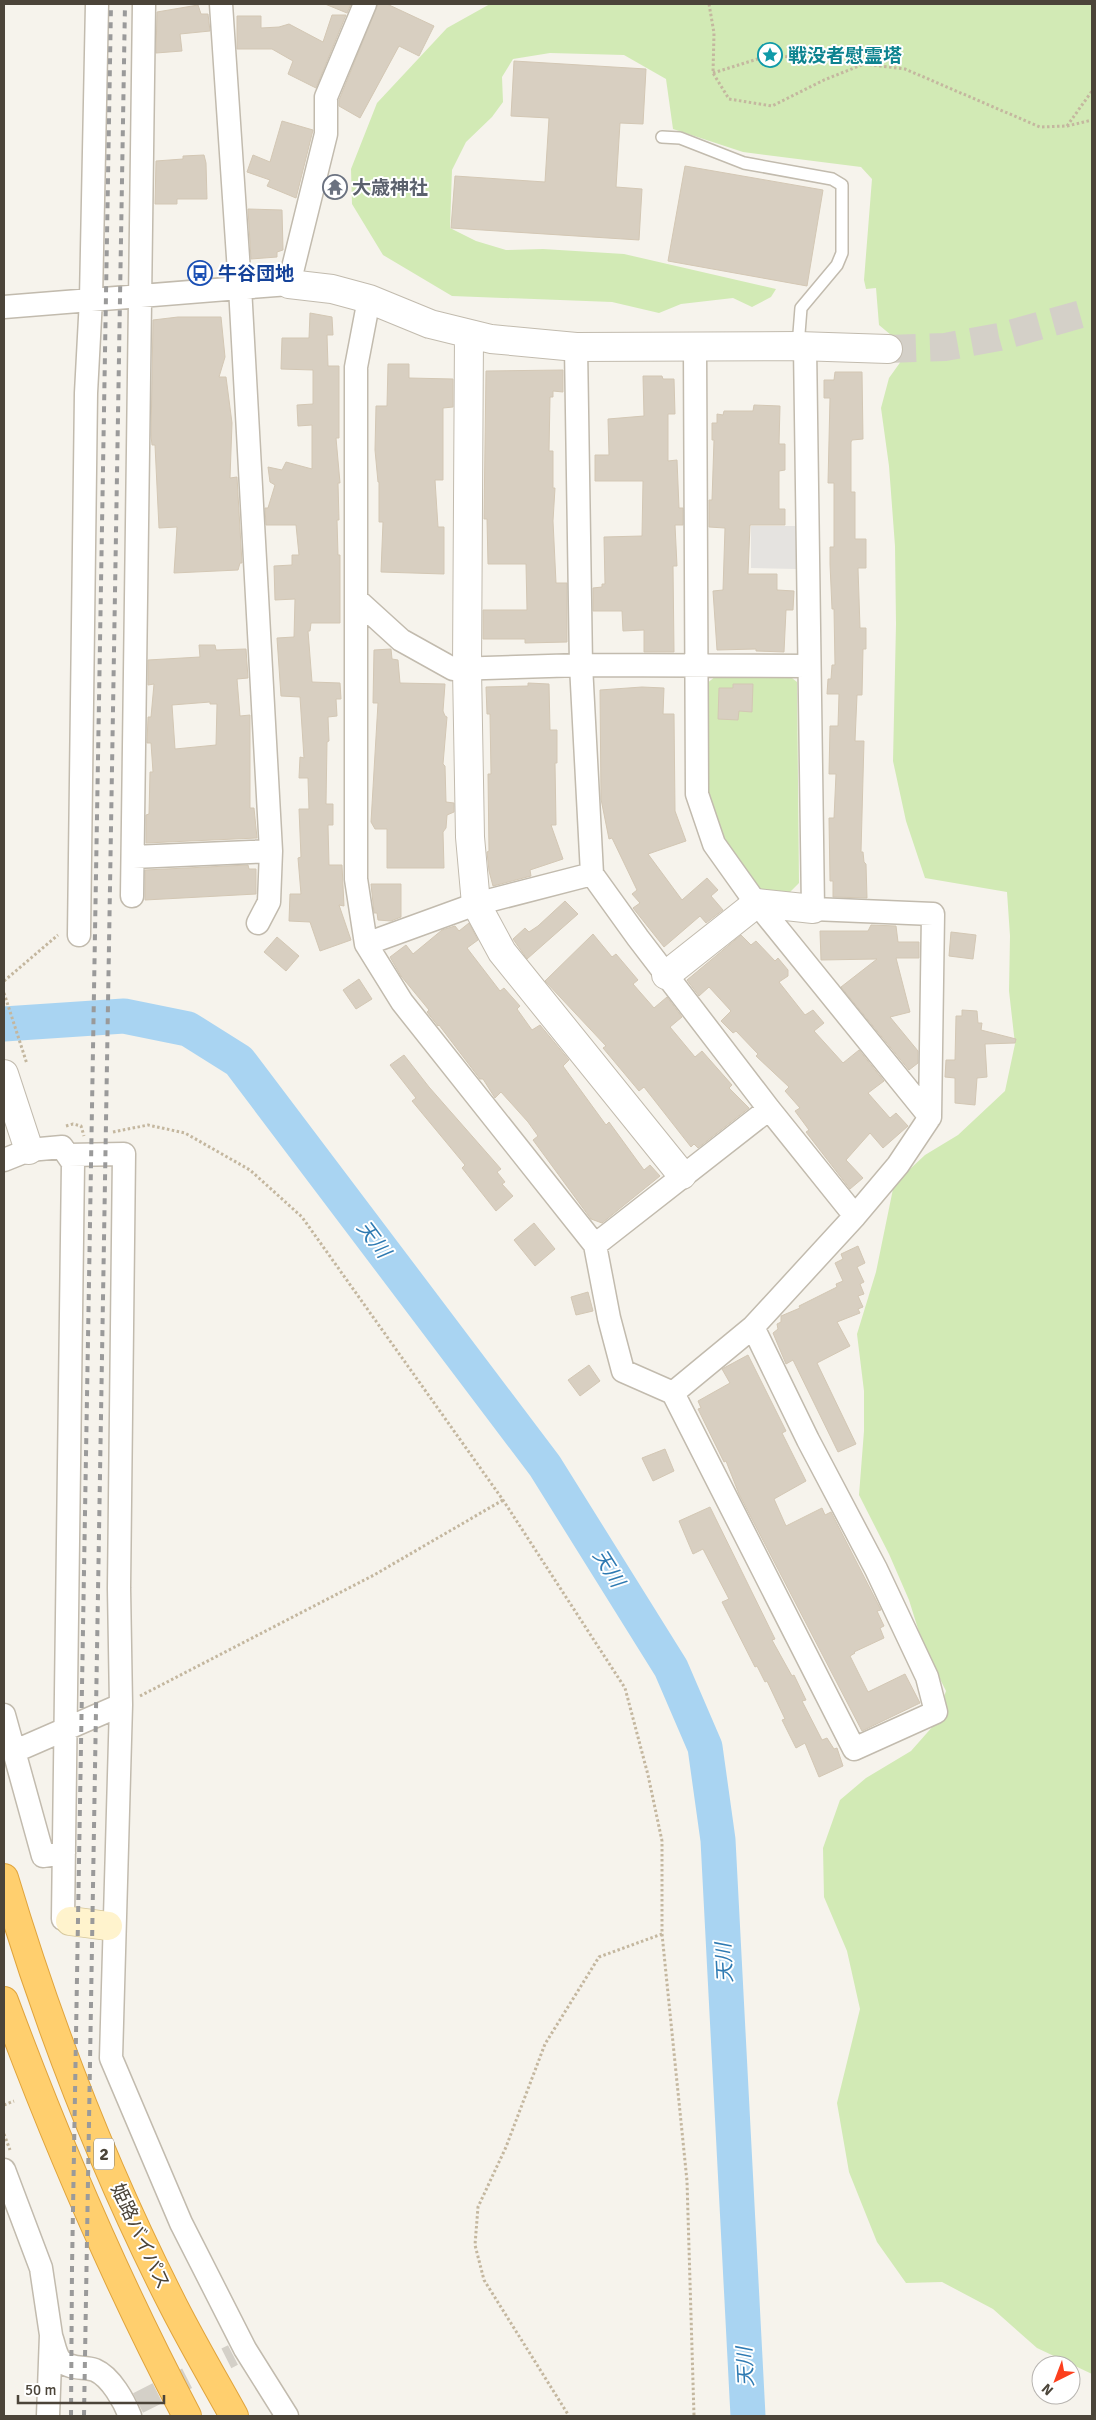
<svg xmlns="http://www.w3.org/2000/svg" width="1096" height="2420" font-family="Signika,'Noto Sans JP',sans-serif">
<rect width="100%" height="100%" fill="#f6f3ec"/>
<path fill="#d2eab5" d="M490,4H1092V2374L1037,2348L993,2309L942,2282L906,2283L877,2242L849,2172L837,2103L860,2009L847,1951L824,1897L823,1848L840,1800L866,1778L911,1751L934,1725L946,1691L923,1645L909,1600L889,1554L859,1495L864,1431V1391L857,1334L876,1272L894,1184L925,1155L958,1135L1005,1091L1015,1044L1009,991L1010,936L1007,892L925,878L906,821L893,761L896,624L895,546L889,466L881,408L889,378L909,350L879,325L876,288L866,289L864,280L872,179L861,167L743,152L673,129L666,79L624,55L550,53L513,59L502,77L503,102L492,117L466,142L452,170L450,228L476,241L506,250L543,249L624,254L776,289L771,297L752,307L733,298L681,304L659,313L612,302L452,296L383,255L352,204L351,169L377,103L447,28Z
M787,674L797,682L799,883L786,896L769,895L749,883L720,836L709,800L706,684L716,676Z"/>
<path fill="#e5e3e0" d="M751,526H796V569L751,568Z"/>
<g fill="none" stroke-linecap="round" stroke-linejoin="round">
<path stroke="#a9d4f2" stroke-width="35" d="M4,1024L124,1016L188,1029L239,1061L545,1466L671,1668L705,1747L718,1840L748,2416"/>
</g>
<path fill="#d8cfc1" stroke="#d3c7b4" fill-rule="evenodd" d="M325,4H351L347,13Z
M378,4H387L434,26L419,56L399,46L360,118L339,106V100Z
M198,5L201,14H208L210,31L180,34L182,51L156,53L157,12Z
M332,15H346L316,88L288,74L293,61L272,49H237V16H261V28L279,27L289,24L323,42Z
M514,61L646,69L643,124L620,123L616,187L642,189L639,240L451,228L455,176L545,182L549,118L511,116Z
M282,121L313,130L296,198L267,186L270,180L247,172L253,155L270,162Z
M204,155L206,163L207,199H177V204H155L156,161L183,159V156Z
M685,166L823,190L807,286L668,261Z
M248,209L282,210L283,250L277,252V257L251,259Z
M310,313L332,317L333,335H327L328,366H339V438H336L340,483H338L339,520H337L338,555H340V623H311L310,631H308L312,682L340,683L341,699H336L337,716L328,717L329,741L327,742L326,804H333V825H328L329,865H342L344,906L339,905L351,940L320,951L310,922L289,921L290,894H301L298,858L301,857L299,809H309L308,778H299L300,757L304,758L300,697L281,696L277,638L294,637L295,599L275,600L274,566L292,565V555H299L296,525H266L265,508H268L275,485L270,482L268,467L282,470L286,462L312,469V425L298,426L297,405L313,404V370L281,369L282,338H309Z
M178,317H221L225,357L219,377H226L232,423L230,478L237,477L242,563H240L238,570L174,573L177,527L159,528L155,445H152L151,436L153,320Z
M388,364H409V378L453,379V407L443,408V480H435L438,527H444V574L381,572L383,522H379V482H378L375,450L376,406H387Z
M563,370V392L553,391V397H550L549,451H553V488H555L553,521L556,583H567V642L525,643V639H483V610H527L526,564H488L487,519H484L486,371Z
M835,372H862L863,439L852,440L851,442V492H855V539H866V568H858L860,628H866V649H863L862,695H857L855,741H864L861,852H863L864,862L866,864L867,898L833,897V881H830L829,818H834L836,774H829L830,726H838L839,694H827L828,679H831L832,665H835L834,609H832L830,564V547H834V483H828L830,398H824V380H834Z
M643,376H662L663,379H674L675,414H668V461L677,460L679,508H683V525H675L677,566H673L674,652H644V630L623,631L622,611H593V588L602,587V584H605L604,537L642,536L643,481H595V455H609L608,419L644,416Z
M754,405L780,406L779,444H785V470L779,471V509H785V525H750L748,574H777V590L794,591L793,610H786L784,652L756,651V649L717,650L713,591L723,590L725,528L709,527V500H712L714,440H712V423H717V414L723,415L724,411H753Z
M199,645H215L216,650L246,649L248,678L237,679L240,716L250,715V808H254L257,838L146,843V815L149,814L150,772H153L151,743H147L148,717H151L154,684L148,685V660L200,657ZM210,702V704H217L216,745L175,749L172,705Z
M391,649L392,659L398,660L400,683L445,684L443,711L445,716L447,717L443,764L445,766L446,802L454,803V812L447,815L446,828L443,832L444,868H387V829H375L371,822L378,703H373L374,650Z
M528,683L549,684L550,730H557V763H555L556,825H551L563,859L530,870L531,876L493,886L489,871L487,852L489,851L488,774H491L490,714H487L486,687L528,686Z
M733,684H753L752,712L739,711L738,720L718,719L719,688H733Z
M642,687L664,688L663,714H674L675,811L686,841L648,854L682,900L707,878L718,890L711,896L723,910L706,923L700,916L664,947L633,908L640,903L632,894L637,890L612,838L609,839L601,799L600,690Z
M248,865L249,869H256V894L145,900V870Z
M371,884H401V917L391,921L378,920L377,913H374Z
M565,901L578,914L527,959L513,939L525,928L529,932L538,926Z
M469,923L478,940L467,948L500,991L504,988L520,1006L517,1009L532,1030L540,1025L569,1060L563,1066L606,1125L609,1122L644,1170L650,1165L660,1176L602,1223L591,1219L533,1140L538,1136L528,1122L501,1092L495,1098L483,1079H480L439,1025L438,1026L427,1012L429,1010L401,976L390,957L406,945L413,954L442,930L455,926L459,931Z
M871,925L896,926L898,942H919V958H896L910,1012L890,1017L918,1051V1063L909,1070L841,987L877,959L821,960L820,931H868Z
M951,932L976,935L973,959L949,956Z
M593,934L612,957L616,954L638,980L633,984L654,1008L667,997L682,1017L670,1027L695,1057L702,1051L732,1085L729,1088L749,1108L698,1148L694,1144L691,1147L644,1087L639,1091L603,1048L606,1046L545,981Z
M741,935L751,945L756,941L775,961L778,958L788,970V976L779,982L805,1015L813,1010L824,1023L814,1031L843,1063L859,1050L884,1081L868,1093L890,1118L896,1113L908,1126L883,1148L870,1133L846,1160L863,1178L850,1189L806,1132L809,1130L795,1111L800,1108L785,1091L789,1087L756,1056L758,1054L736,1031L733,1033L721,1021L731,1011L709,987L699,996L687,980Z
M277,937L299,956L286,971L264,952Z
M359,979L372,999L356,1009L343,990Z
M962,1010L977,1011L978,1023H982L981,1030L1016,1039L1015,1043L985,1044L987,1077L977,1078L975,1105L955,1103V1078L945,1077L946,1060H955L956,1016H962Z
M404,1055L429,1087L501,1169L497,1172L505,1182L502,1184L513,1196L496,1211L462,1168L465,1165L412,1101L416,1098L390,1065Z
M534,1223L555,1249L535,1266L514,1240Z
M858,1246L865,1263L857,1267L864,1282L860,1284L864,1294L858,1296L863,1307L858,1309L860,1313L837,1322L850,1346L817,1363L856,1444L838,1452L793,1360L786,1364L773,1333L778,1329L777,1324L781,1322V1316L800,1308L799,1306L837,1287L836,1284L843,1281L835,1263L843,1259L841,1254Z
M588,1292L593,1311L576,1315L571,1297Z
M748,1355L786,1431L782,1433L806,1481L774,1499L786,1526L822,1508L825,1515L831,1512L881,1610L877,1611L884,1626L880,1628L884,1638L854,1652L855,1653L850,1656L868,1692L905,1674L920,1703L862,1731L739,1494L726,1461L724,1462L698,1409L701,1408L698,1401L730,1383L722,1369Z
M589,1365L600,1381L580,1396L568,1380Z
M665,1449L674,1471L653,1481L642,1458Z
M710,1507L775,1639L772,1640L792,1676L794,1675L806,1700L802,1701L822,1740L827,1738L834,1749L837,1748L843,1766L819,1777L805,1743L796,1748L782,1720L785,1719L767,1681L765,1682L757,1666L755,1667L722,1602L729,1599L703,1549L693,1554L679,1521Z"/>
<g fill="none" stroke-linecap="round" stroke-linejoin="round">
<path stroke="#d4d0c8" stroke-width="22" stroke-dasharray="22 11" stroke-linecap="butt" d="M138,2403L233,2355"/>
<path stroke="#d4d0c8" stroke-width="28" stroke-dasharray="28 14" stroke-linecap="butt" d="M888,349L945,347L999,337L1092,311"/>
<defs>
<path id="service" d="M662,137L680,138L744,163L832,179L842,185V253L837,265L801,308L798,346"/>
<path id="minor" d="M221,4L240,287L271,851L269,902L258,923
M369,299L356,367V879L366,944L402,1002L595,1245L609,1318L623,1371L673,1393L854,1749L936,1712L927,1677L876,1569L808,1440L753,1327
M4,307L289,284L326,134V97L365,4
M695,346L697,794L714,844L751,896L930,1117
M576,347L581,665L592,874L638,938L769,1109L855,1216
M357,600L401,640L453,669L581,665L809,666
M133,857L271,851
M132,896L144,4
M79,935L86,393L91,299L97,4
M366,944L476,904L592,874
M68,1155L124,1154L119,1588L121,1705L111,2058L181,2223L245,2349L287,2416
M4,1160L29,1150L62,1147L73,1163L63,1919L70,1921
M595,1245L769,1109
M673,1393L753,1327L855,1216L898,1165L930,1117L933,914L813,909L805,346
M4,1715L43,1856L64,1853
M13,1752L121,1705
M4,2170L41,2268L51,2335L48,2416
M51,2336C54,2343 55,2355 61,2361C72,2370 83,2366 95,2370C111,2377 124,2401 130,2416"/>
<path id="tertiary" d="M289,284L332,289L369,299L430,324L491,339L576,347L798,346L888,349
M469,335L467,669L470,837L476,904L502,952L682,1175
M666,975L757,903L813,909
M4,1074L29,1150"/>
<path id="secondary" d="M70,1921L108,1926"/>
<path id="motorway" d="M4,1878C48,2025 104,2170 174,2307C193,2344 214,2380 234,2416
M4,2001C57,2144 116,2281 187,2416"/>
</defs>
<use href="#service" stroke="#c2bbae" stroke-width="14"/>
<use href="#minor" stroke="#c2bbae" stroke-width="25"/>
<use href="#tertiary" stroke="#c2bbae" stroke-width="30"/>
<use href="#secondary" stroke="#d6c79b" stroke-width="30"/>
<use href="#motorway" stroke="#e0a43c" stroke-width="30"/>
<path stroke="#c4b79f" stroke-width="3" stroke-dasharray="2.5 2.5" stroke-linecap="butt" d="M709,4L714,33L713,73L729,99L772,106L824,80L864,64L905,69L1040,127L1067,126L1092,120
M713,73L770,55L864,64
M1067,126L1092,91
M4,981L58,935
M4,993L27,1064
M66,1126L73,1124L81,1126L84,1136
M113,1132L148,1125L185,1133L250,1170L302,1217L503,1500L625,1688L648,1775L662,1841V1934L599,1957L545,2044L506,2147L478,2207L475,2245L484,2280L569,2416
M140,1696L374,1575L503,1500
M662,1934L687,2181L694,2416
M4,2105L14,2101
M4,2134L10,2150"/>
<use href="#service" stroke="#fff" stroke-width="11"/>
<use href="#minor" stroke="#fff" stroke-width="22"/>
<use href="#tertiary" stroke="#fff" stroke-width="28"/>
<use href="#secondary" stroke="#fff3cd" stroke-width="28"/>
<use href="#motorway" stroke="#ffcf6e" stroke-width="28"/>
<path stroke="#9a9a9a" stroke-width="4" stroke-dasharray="6 6" stroke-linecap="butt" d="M71,2416L72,2268L111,4
M84,2416L125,4"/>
</g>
<defs>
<symbol id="sight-ring" viewBox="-11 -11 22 22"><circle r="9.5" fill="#fff" stroke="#0f9aa8" stroke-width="1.5"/><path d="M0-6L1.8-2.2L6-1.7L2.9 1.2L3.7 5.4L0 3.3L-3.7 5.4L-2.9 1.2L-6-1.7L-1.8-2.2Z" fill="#0f9aa8"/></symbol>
<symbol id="temple-ring" viewBox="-11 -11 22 22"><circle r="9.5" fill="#fff" stroke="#6b7280" stroke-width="1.5"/><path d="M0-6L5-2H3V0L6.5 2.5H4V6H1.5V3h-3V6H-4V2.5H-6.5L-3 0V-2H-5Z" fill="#6b7280"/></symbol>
<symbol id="bus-ring" viewBox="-11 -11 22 22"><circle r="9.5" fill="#fff" stroke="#1a4fb4" stroke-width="1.5"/><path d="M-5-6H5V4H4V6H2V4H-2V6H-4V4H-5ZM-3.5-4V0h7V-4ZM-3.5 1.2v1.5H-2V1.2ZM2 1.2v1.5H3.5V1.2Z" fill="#1a4fb4"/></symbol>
</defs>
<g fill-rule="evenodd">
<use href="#sight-ring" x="756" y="41" width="28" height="28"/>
<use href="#temple-ring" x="321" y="173" width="28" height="28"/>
<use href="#bus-ring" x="186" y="259" width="28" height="28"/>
</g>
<g text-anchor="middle" stroke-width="4" stroke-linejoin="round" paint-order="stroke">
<rect fill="#fff" stroke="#817c74" stroke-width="1" x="94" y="2138.5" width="20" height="31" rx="4"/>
<g font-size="18" font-weight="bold" fill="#4b4439">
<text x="104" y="2160">2</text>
</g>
<g font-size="19" font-weight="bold" fill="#0d838f" stroke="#fff" text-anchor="start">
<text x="788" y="62">戦没者慰霊塔</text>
</g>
<g font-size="19" font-weight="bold" fill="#5b616d" stroke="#fff" text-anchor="start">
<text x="352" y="194">大歳神社</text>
</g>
<g font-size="19" font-weight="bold" fill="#164399" stroke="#fff" text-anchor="start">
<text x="218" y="280">牛谷団地</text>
</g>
<g font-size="19" fill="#4b4439" stroke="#fff">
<text transform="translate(141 2236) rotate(65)" y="7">姫路バイパス</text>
</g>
<g font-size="20" font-style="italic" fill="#2e7ab2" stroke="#fff">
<text transform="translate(374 1239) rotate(53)" y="7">天川</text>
<text transform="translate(609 1568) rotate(58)" y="7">天川</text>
<text transform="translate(724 1963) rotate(-93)" y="7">天川</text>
<text transform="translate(745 2367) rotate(-93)" y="7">天川</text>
</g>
</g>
<rect width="1096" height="2420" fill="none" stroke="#4b4439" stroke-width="10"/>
<g transform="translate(1056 2380) rotate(222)"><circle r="24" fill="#ffffff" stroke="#b7b4b0"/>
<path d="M0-4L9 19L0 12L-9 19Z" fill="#fc3f1d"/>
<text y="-8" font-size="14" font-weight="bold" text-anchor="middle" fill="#4b4439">N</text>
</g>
<path d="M18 2395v8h146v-8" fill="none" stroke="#4b4439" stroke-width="2.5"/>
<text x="25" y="2395" font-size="15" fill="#4b4439" stroke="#ffffff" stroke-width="4" paint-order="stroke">50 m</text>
</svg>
